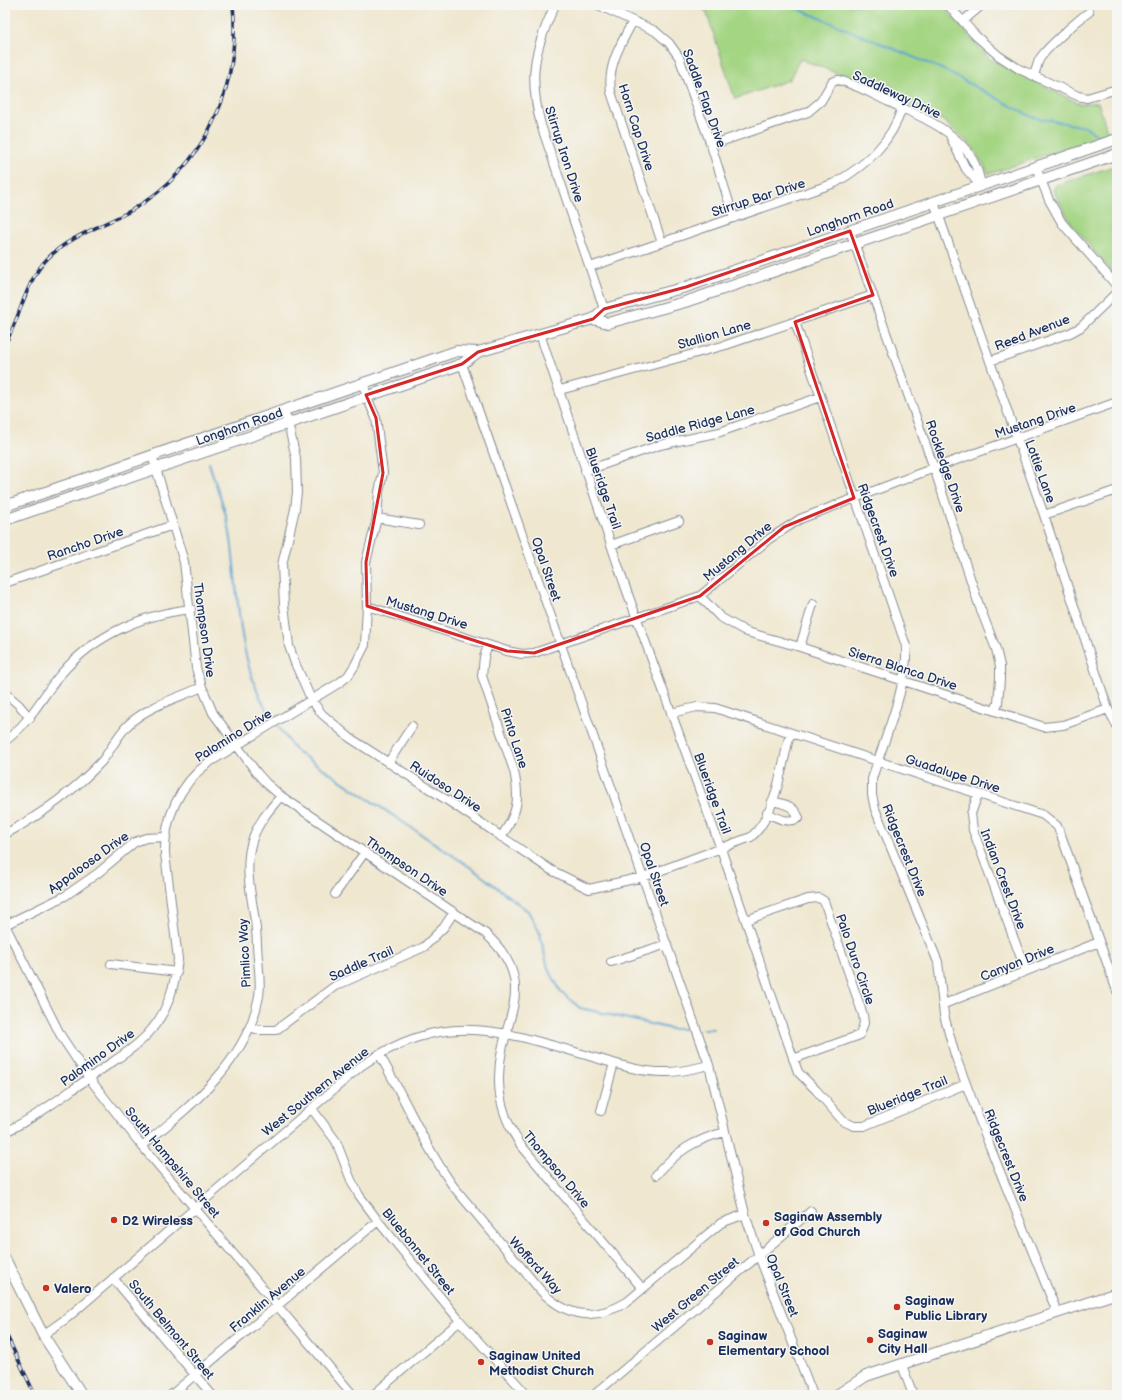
<svg xmlns="http://www.w3.org/2000/svg" width="1122" height="1400" font-family="'Balsamiq Sans',sans-serif">
<rect width="100%" height="100%" fill="#f6f6f2"/>
<filter id="ink" filterUnits="userSpaceOnUse"><feTurbulence type="fractalNoise" baseFrequency=".025" numOctaves="2"/><feDisplacementMap in="SourceGraphic" scale="8" xChannelSelector="R" yChannelSelector="G"/><feConvolveMatrix kernelMatrix="1 2 1 2 8 2 1 2 1" color-interpolation-filters="sRGB"/></filter>
<filter id="wash" filterUnits="userSpaceOnUse"><feTurbulence type="fractalNoise" baseFrequency=".012" numOctaves="4" result="noise"/><feDisplacementMap in="SourceGraphic" scale="16" xChannelSelector="R" yChannelSelector="G"/><feGaussianBlur stdDeviation="0.9" result="paint"/><feColorMatrix in="noise" values="0 0 0 0 0 0 0 0 0 0 0 0 0 0 0 0 0 1.4 0 .05"/><feComposite in="paint" operator="in"/></filter>
<g filter="url(#wash)">
<rect width="100%" height="100%" fill="#efe7cf"/>
<path fill="#a4d583" stroke="#608270" d="M693,5H942L990,59L1080,104L1098,102L1108,134L989,174L972,146L942,120L836,73L800,59L789,80L735,99L706,11Z
M1117,165V278L1071,223L1053,190L1056,185Z"/>
<g fill="none" stroke-linecap="round" stroke-linejoin="round">
<path stroke="#5ba2d1" stroke-width="2" d="M789,5L944,70L1032,117L1086,127L1098,136
M209,463C216,487 228,514 231,539C239,597 237,668 272,718
M278,726L295,750L470,867L528,911L539,931L548,968L561,992L580,1008L672,1029H691
M702,1029H713"/>
</g>
</g>
<g filter="url(#ink)">
<g fill="none" stroke-linecap="round" stroke-linejoin="round">
<defs>
<path id="minor" d="M555,5C534,50 528,76 541,125L604,309
M598,5L655,31L669,43L679,57L711,145L734,218
M948,5L976,36L999,56L1019,69L1078,96L1087,98L1117,89
M633,21C621,44 607,65 611,92L662,243
M963,21L982,5
M1034,75C1036,70 1037,65 1039,60C1045,49 1078,20 1089,12
M951,138L966,169L981,186
M711,145L808,112L821,101L832,82L838,80C856,84 872,94 889,102C928,120 975,137 981,186
M1036,167L1049,200L1062,223L1117,286
M934,202L1044,515L1108,709L1117,726
M850,231L934,468L979,605L996,649L1000,666V679L998,703L995,711
M590,267L835,183C866,165 891,143 902,108
M795,322L906,646C909,683 883,742 872,779V795L875,809L938,962L944,1015L955,1055L990,1147L1057,1312
M540,334L625,586L721,849L798,1072L816,1090L843,1121L854,1126H864L966,1084
M990,361L1070,333L1081,327L1117,292
M462,364L709,1065L745,1214L759,1256L813,1395
M560,390L726,345L873,295
M284,411L288,423L296,458L297,492L295,509L282,565L284,605L289,646L295,663L312,701L322,714L350,738L453,804L551,870L589,889L643,877L751,837C776,816 782,764 790,734
M152,455L184,562L196,668L202,687L213,713L257,773L266,783L281,796L486,934C542,986 500,1018 499,1076C498,1101 506,1123 520,1144L642,1288
M585,471L660,445L720,432L820,397
M1044,515L1117,490
M377,518L419,525
M611,545L679,521
M5,583L173,525
M700,596L720,617L747,632L800,647L1044,727L1063,725L1108,709
M367,606L507,651L522,654L534,653L700,596L769,539L800,519L934,468L1117,402
M488,645L484,657L482,676L514,771C520,799 518,813 501,837
M800,647L813,604
M5,693L19,705L30,718
M671,713L697,707L715,708L1043,815L1057,826L1061,835L1117,991
M5,741C28,724 39,702 56,680C89,638 138,615 191,609
M388,763L412,726
M978,794L971,814L973,830L1026,971
M767,813C778,818 787,824 799,818C794,805 784,804 772,801
M5,834C41,815 74,791 102,761C112,749 117,735 129,724C148,706 178,698 202,687
M335,894L365,852
M746,920L808,899L819,898L824,901L863,1015L864,1023L860,1035L793,1059
M5,925L61,1036L89,1078L142,1146L353,1395
M5,925L65,896L98,873L135,842L146,838L165,837
M611,962L667,944
M111,964L177,972
M944,1004L1099,942
M250,1027L259,1030H276L335,986L424,947L444,927L454,912
M379,1054C404,1097 424,1145 453,1186L541,1291C568,1318 594,1321 627,1302L721,1223L745,1214
M312,1109L336,1141L351,1180L359,1195L378,1221L460,1321L527,1395
M601,1111L614,1063
M5,1132C37,1117 65,1094 95,1074C114,1060 137,1048 152,1029C169,1009 175,984 178,959L165,854C164,818 180,784 208,763L339,683L348,676L355,665L365,645L367,606L366,562L377,518L379,492L383,473L376,418L366,395L364,383
M142,1146C190,1107 248,1061 259,996C261,983 259,971 258,959C257,949 257,939 256,929C253,900 243,870 252,841C257,824 269,810 281,796
M656,1175C677,1151 694,1140 725,1132
M113,1278L212,1395
M43,1335L67,1318L361,1066C447,1007 504,1032 596,1058C619,1065 644,1073 668,1072C682,1072 696,1068 709,1065
M902,1365L913,1395
M171,1395L378,1221
M373,1395L460,1321
M594,1395L811,1211"/>
<path id="major" d="M593,319L608,323L685,302L1117,154
M5,506L457,351L478,352
M5,520L462,364L478,352L593,319L604,309L686,287L1117,139
M5,1259L43,1335L82,1395
M837,1395L866,1376L1117,1293"/>
</defs>
<use href="#minor" stroke="#858b96" stroke-width="10"/>
<use href="#major" stroke="#858b96" stroke-width="12"/>
<use href="#minor" stroke="#fff" stroke-width="8"/>
<use href="#major" stroke="#fff" stroke-width="10"/>
<defs>
<path id="rail" d="M5,344C21,316 25,281 48,258C71,235 104,226 132,210C205,167 241,88 233,5
M5,1332L35,1395"/>
</defs>
<use href="#rail" stroke="#1b2f5e" stroke-width="3.5"/>
<use href="#rail" stroke="#f6f6f2" stroke-width="2" stroke-dasharray="6" stroke-linecap="butt"/>
</g>
</g>
<path fill="none" stroke="#d62828" stroke-width="3" stroke-linejoin="round" d="M850,231L873,295L795,322L854,498L784,527L700,596L534,653L507,651L367,606L366,562L383,473L376,418L366,395L462,364L478,352L593,319L604,309L686,287Z"/>
<g fill="#c8321e" stroke="#f6f6f2" stroke-width="1.5">
<circle cx="114" cy="1220" r="4"/>
<circle cx="766" cy="1223" r="4"/>
<circle cx="46" cy="1288" r="4"/>
<circle cx="897" cy="1307" r="4"/>
<circle cx="870" cy="1340" r="4"/>
<circle cx="710" cy="1342" r="4"/>
<circle cx="481" cy="1362" r="4"/>
</g>
<g text-anchor="middle" stroke-width="3" stroke-linejoin="round" paint-order="stroke">
<g font-size="13" fill="#1b2f5e" stroke="#f6f6f2">
<text transform="translate(897 94) rotate(25)" y="5">Saddleway Drive</text>
<text transform="translate(705 98) rotate(70)" y="5">Saddle Flap Drive</text>
<text transform="translate(637 127) rotate(72)" y="5">Horn Cap Drive</text>
<text transform="translate(565 154) rotate(72)" y="5">Stirrup Iron Drive</text>
<text transform="translate(758 197) rotate(-18)" y="5">Stirrup Bar Drive</text>
<text transform="translate(850 217) rotate(-19)" y="5">Longhorn Road</text>
<text transform="translate(1032 332) rotate(-21)" y="5">Reed Avenue</text>
<text transform="translate(714 334) rotate(-16)" y="5">Stallion Lane</text>
<text transform="translate(1035 420) rotate(-19)" y="5">Mustang Drive</text>
<text transform="translate(700 423) rotate(-15)" y="5">Saddle Ridge Lane</text>
<text transform="translate(239 426) rotate(-19)" y="5">Longhorn Road</text>
<text transform="translate(946 466) rotate(71)" y="5">Rockledge Drive</text>
<text transform="translate(1041 471) rotate(70)" y="5">Lottie Lane</text>
<text transform="translate(604 488) rotate(71)" y="5">Blueridge Trail</text>
<text transform="translate(879 530) rotate(70)" y="5">Ridgecrest Drive</text>
<text transform="translate(85 543) rotate(-19)" y="5">Rancho Drive</text>
<text transform="translate(737 551) rotate(-40)" y="5">Mustang Drive</text>
<text transform="translate(547 569) rotate(71)" y="5">Opal Street</text>
<text transform="translate(427 612) rotate(17)" y="5">Mustang Drive</text>
<text transform="translate(205 630) rotate(82)" y="5">Thompson Drive</text>
<text transform="translate(903 668) rotate(18)" y="5">Sierra Blanca Drive</text>
<text transform="translate(233 735) rotate(-32)" y="5">Palomino Drive</text>
<text transform="translate(515 738) rotate(72)" y="5">Pinto Lane</text>
<text transform="translate(953 773) rotate(18)" y="5">Guadalupe Drive</text>
<text transform="translate(446 786) rotate(33)" y="5">Ruidoso Drive</text>
<text transform="translate(713 793) rotate(70)" y="5">Blueridge Trail</text>
<text transform="translate(905 850) rotate(68)" y="5">Ridgecrest Drive</text>
<text transform="translate(88 862) rotate(-36)" y="5">Appaloosa Drive</text>
<text transform="translate(407 866) rotate(34)" y="5">Thompson Drive</text>
<text transform="translate(655 874) rotate(71)" y="5">Opal Street</text>
<text transform="translate(1004 879) rotate(69)" y="5">Indian Crest Drive</text>
<text transform="translate(244 953) rotate(-93)" y="5">Pimlico Way</text>
<text transform="translate(856 959) rotate(71)" y="5">Palo Duro Circle</text>
<text transform="translate(1017 962) rotate(-22)" y="5">Canyon Drive</text>
<text transform="translate(361 963) rotate(-24)" y="5">Saddle Trail</text>
<text transform="translate(97 1057) rotate(-36)" y="5">Palomino Drive</text>
<text transform="translate(315 1091) rotate(-39)" y="5">West Southern Avenue</text>
<text transform="translate(907 1095) rotate(-22)" y="5">Blueridge Trail</text>
<text transform="translate(1007 1155) rotate(68)" y="5">Ridgecrest Drive</text>
<text transform="translate(173 1162) rotate(50)" y="5">South Hampshire Street</text>
<text transform="translate(557 1169) rotate(50)" y="5">Thompson Drive</text>
<text transform="translate(419 1251) rotate(51)" y="5">Bluebonnet Street</text>
<text transform="translate(536 1265) rotate(48)" y="5">Wofford Way</text>
<text transform="translate(783 1285) rotate(68)" y="5">Opal Street</text>
<text transform="translate(695 1294) rotate(-40)" y="5">West Green Street</text>
<text transform="translate(267 1299) rotate(-40)" y="5">Franklin Avenue</text>
<text transform="translate(172 1329) rotate(50)" y="5">South Belmont Street</text>
</g>
<g font-size="13" font-weight="bold" fill="#1b2f5e" stroke="#f6f6f2" text-anchor="start">
<text x="774" y="1221">Saginaw Assembly<tspan x="774" dy="15">of God Church</tspan></text>
<text x="122" y="1225">D2 Wireless</text>
<text x="54" y="1293">Valero</text>
<text x="905" y="1305">Saginaw<tspan x="905" dy="15">Public Library</tspan></text>
<text x="878" y="1338">Saginaw<tspan x="878" dy="15">City Hall</tspan></text>
<text x="718" y="1340">Saginaw<tspan x="718" dy="15">Elementary School</tspan></text>
<text x="489" y="1360">Saginaw United<tspan x="489" dy="15">Methodist Church</tspan></text>
</g>
</g>
<rect width="1122" height="1400" fill="none" stroke="#f6f6f2" stroke-width="20"/>
</svg>
